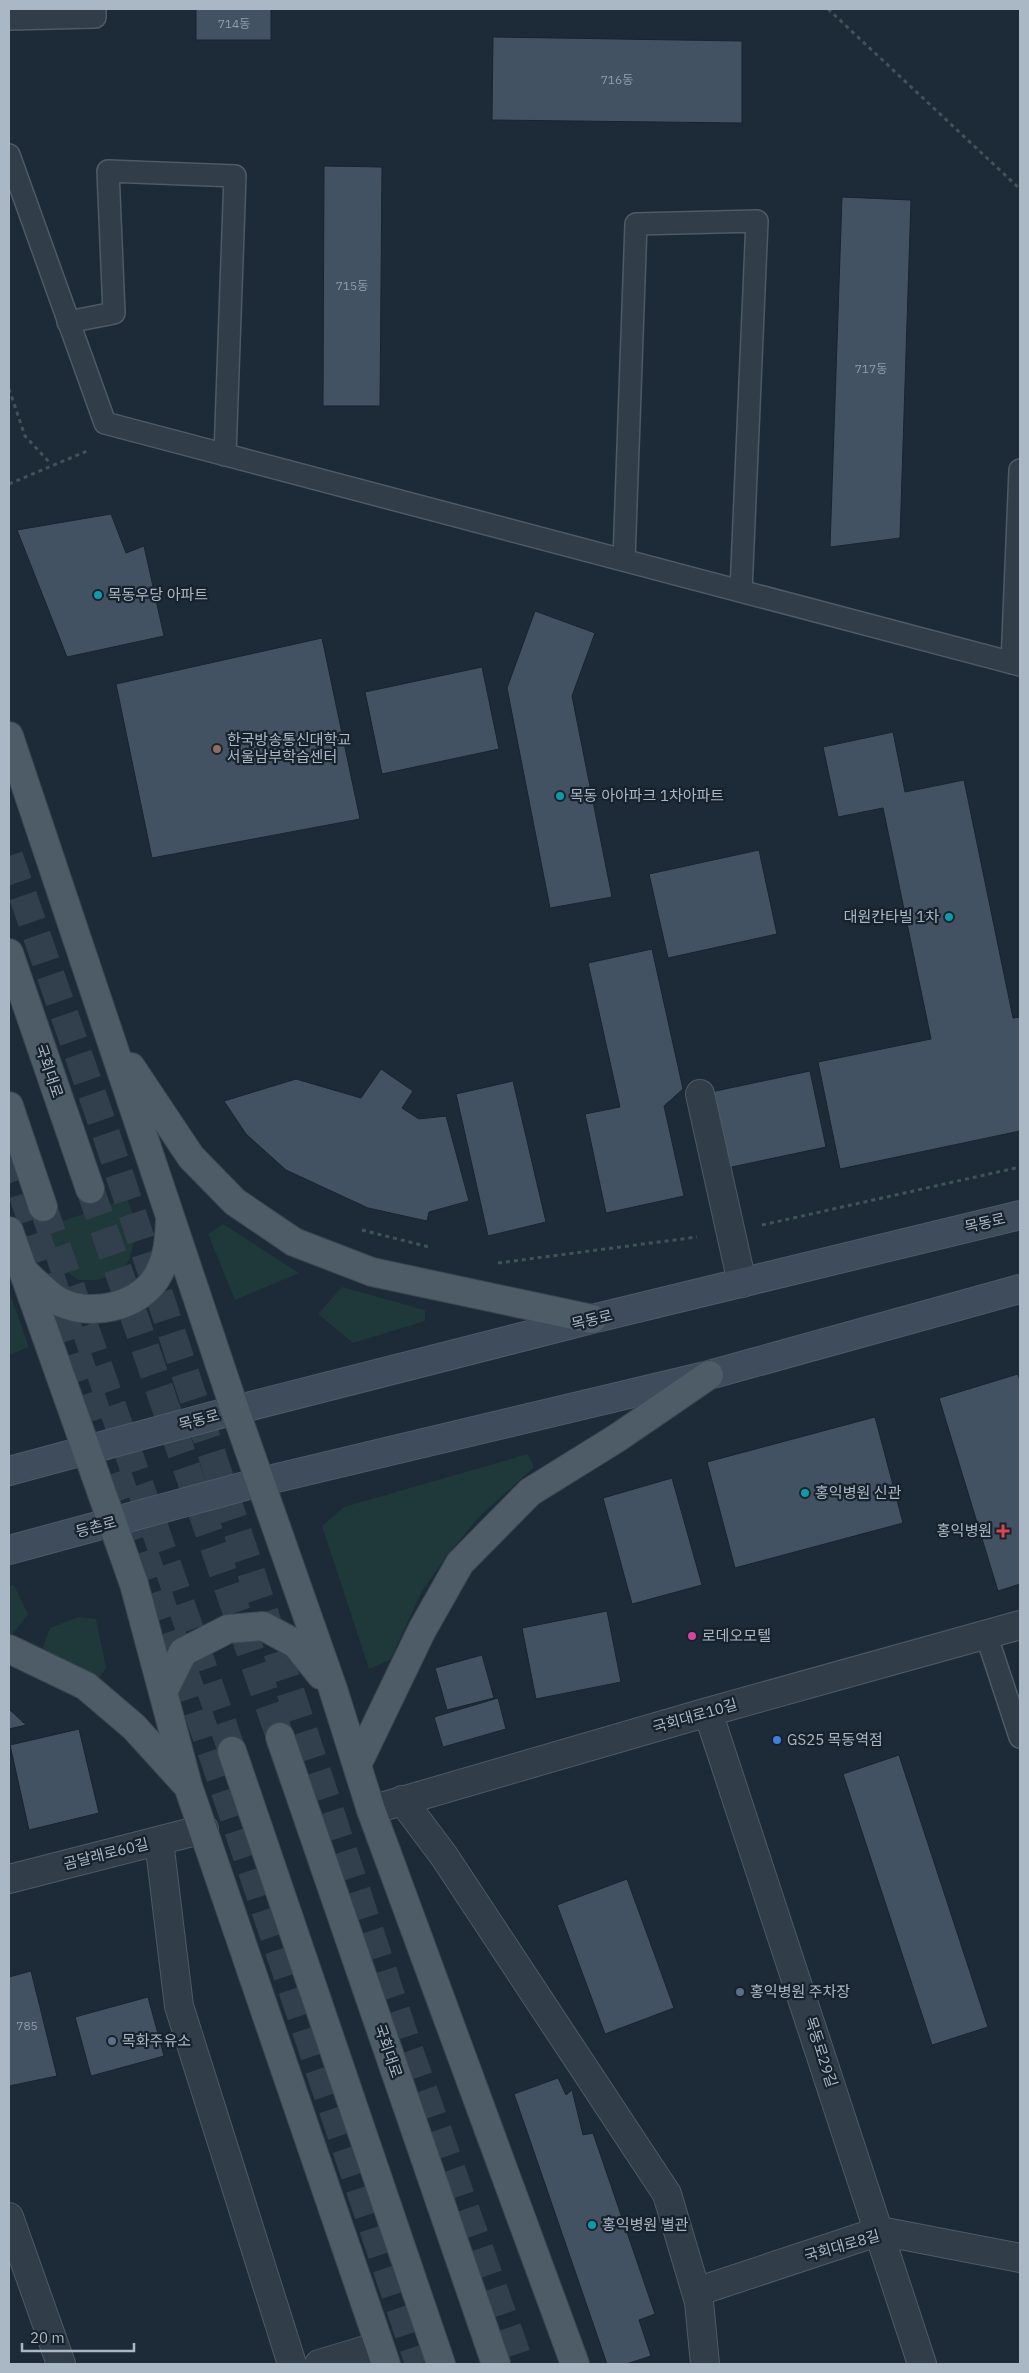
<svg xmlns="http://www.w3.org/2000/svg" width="1029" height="2373" font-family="'IBM Plex Sans','Noto Sans KR',sans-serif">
<rect width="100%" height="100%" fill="#1d2b38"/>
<path fill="#1f3839" d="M127,1198L138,1229L129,1260L120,1273L96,1280H78L43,1255L38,1230Z
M223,1224L299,1273L235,1300L208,1234Z
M342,1287L425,1310V1321L353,1343L318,1314Z
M9,1291L29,1347L9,1355Z
M528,1454L534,1467L478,1518L445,1558L421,1593L390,1660L369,1669L322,1526L344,1507Z
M14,1585L28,1614L11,1636H9V1586Z
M79,1617L96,1619L106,1668L98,1679L42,1650L50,1628Z"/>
<path fill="#435262" stroke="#19242e" d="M196,9H271V40H196Z
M493,37L742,41V123L492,120Z
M324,166L382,167L380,406H323Z
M842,197L911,200L900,538L830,547Z
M111,514L126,553L144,546L164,636L67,657L17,530Z
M535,611L595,633L572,696L612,897L550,908L507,688Z
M322,638L360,819L152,858L116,684Z
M482,667L499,749L382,774L365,692Z
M893,732L905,792L964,780L1013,1018L1020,1017V1131L840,1169L818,1062L931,1039L883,808L838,817L823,747Z
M759,850L777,934L668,958L649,874Z
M652,949L683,1089L664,1106L684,1196L606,1213L585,1114L620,1107L588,963Z
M381,1069L413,1091L402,1108L419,1119L446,1116L469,1201L429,1212L427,1221L368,1208L286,1170L246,1134L224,1101L296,1079L361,1098Z
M810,1071L826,1147L727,1168L711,1092Z
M513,1081L546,1222L488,1236L456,1094Z
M1018,1374L1020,1381V1584L998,1591L939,1398Z
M875,1417L903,1523L735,1568L707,1462Z
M672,1478L702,1585L632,1604L603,1498Z
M607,1611L621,1682L536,1699L522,1628Z
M482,1655L494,1698L447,1710L435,1668Z
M498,1698L506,1729L443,1747L434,1717Z
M9,1709L26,1725L9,1729Z
M79,1729L99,1813L29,1830L10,1745Z
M899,1755L988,2027L932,2045L843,1774Z
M627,1879L674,2008L605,2034L557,1905Z
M31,1971L57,2076L9,2086V1977Z
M148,1997L164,2056L91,2076L75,2017Z
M558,2078L566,2095L572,2090L583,2135L593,2133L655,2314L639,2320L651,2356L626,2364H607L514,2094Z"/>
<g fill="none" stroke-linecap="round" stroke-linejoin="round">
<path stroke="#32404d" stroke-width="28" stroke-dasharray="28 14" stroke-linecap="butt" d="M90,1189L280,1737
M43,1207L232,1751"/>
<path stroke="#32404d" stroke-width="28" stroke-dasharray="28 14" stroke-linecap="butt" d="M9,856L106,1134L407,2044L520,2364
M9,1154L419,2364"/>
<defs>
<path id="lane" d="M9,19L95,17V9
M9,155L105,423L1020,665
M68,322L114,313L108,171L235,176L225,455
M624,560L636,224L757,221L741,591
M1012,663L1020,470
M986,1634L1020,1737"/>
<path id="street" d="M700,1094L742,1283
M708,1712L922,2364
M402,1800L444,1856L667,2194L699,2302L705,2364
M371,1810L708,1712L1020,1625
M159,1841L179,2006L292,2364
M9,1879L204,1829
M9,2217L61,2364
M696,2292L880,2231L1020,2258
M319,2364L379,2346"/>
<path id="secondary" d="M9,1471L235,1410L592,1319L1020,1215
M9,1550L260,1482L709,1375L1020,1289"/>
<path id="primary" d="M9,736L235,1410L333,1689L371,1810L575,2364
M9,953L90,1189
M131,1067L191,1157L235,1202L294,1242L372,1272L592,1319
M9,1106L43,1207
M9,1231L134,1584L188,1786L386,2364
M23,1271C33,1280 44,1291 55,1299C86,1319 142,1308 159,1273C168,1256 169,1240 170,1221
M9,1649L86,1686L134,1727L184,1782
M163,1692L183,1652L228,1629L263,1626L296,1644L321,1675
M280,1737L496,2364
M232,1751L441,2364
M357,1765L422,1630L460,1563L530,1492L617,1438L709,1375"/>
</defs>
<use href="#lane" stroke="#4e5a66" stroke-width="24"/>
<use href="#street" stroke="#4e5a66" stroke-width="30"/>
<use href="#secondary" stroke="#4e5a66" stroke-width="30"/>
<use href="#primary" stroke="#3a4651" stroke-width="30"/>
<path stroke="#3d5556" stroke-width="3" stroke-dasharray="4 4" stroke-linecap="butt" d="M828,9L1020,189
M9,389L25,436L51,464
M9,484L87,451
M762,1225L1020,1167
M362,1230L429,1247
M498,1263L697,1237"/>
<use href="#lane" stroke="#313d48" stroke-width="21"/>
<use href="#street" stroke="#313d48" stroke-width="28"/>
<use href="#secondary" stroke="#3e4c5b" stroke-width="28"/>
<use href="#primary" stroke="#4e5c68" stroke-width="28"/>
</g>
<g fill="#0f9aa8" stroke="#17222c" stroke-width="2">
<circle cx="98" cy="595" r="5"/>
<circle cx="560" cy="796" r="5"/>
<circle cx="949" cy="917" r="5"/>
<circle cx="805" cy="1493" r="5"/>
<circle cx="592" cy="2225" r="5"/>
</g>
<circle fill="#8d6e63" stroke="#17222c" stroke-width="2" cx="217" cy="749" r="5"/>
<path fill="#e0444e" stroke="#17222c" stroke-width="2" d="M1000.5 1523.5h5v5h5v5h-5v5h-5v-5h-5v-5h5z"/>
<circle fill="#d1479c" stroke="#17222c" stroke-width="2" cx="692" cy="1636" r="5"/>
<circle fill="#3f7fe0" stroke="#17222c" stroke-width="2" cx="777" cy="1740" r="5"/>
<g fill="#5c6f8a" stroke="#17222c" stroke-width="2">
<circle cx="740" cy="1992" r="5"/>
<circle cx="112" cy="2041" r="5"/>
</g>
<g text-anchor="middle" stroke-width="4.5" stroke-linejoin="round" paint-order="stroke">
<g font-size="12" fill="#909eac">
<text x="234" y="28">714동</text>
<text x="617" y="84">716동</text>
<text x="352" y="290">715동</text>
<text x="871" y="373">717동</text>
<text x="27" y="2030">785</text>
</g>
<g font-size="15" fill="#aab7c5" stroke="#17222c" text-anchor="start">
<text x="108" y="600">목동우당 아파트</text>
<text x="227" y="745">한국방송통신대학교<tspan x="227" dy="17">서울남부학습센터</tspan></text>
<text x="570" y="801">목동 아아파크 1차아파트</text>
<text x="939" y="922" text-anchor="end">대원칸타빌 1차</text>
<text x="815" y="1498">홍익병원 신관</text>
<text x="992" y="1536" text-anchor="end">홍익병원</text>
<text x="702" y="1641">로데오모텔</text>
<text x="787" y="1745">GS25 목동역점</text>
<text x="750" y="1997">홍익병원 주차장</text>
<text x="122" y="2046">목화주유소</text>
<text x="602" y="2230">홍익병원 별관</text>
</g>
<g font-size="15" fill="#aab7c5" stroke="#17222c">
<text transform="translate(49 1071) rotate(71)" y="5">국회대로</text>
<text transform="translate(985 1223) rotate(-13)" y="5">목동로</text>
<text transform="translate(592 1320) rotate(-14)" y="5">목동로</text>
<text transform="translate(199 1420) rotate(-15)" y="5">목동로</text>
<text transform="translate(96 1527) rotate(-15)" y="5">등촌로</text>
<text transform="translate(695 1716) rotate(-16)" y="5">국회대로10길</text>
<text transform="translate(106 1854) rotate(-14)" y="5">곰달래로60길</text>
<text transform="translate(388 2051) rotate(71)" y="5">국회대로</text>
<text transform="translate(821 2052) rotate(72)" y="5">목동로29길</text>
<text transform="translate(842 2246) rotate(-16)" y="5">국회대로8길</text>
</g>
</g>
<rect width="1029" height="2373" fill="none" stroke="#aab7c5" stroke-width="20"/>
<path d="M22 2343v8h112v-8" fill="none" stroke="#aab7c5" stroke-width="2.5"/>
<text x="30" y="2343" font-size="15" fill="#aab7c5" stroke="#17222c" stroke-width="4" paint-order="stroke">20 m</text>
</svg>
